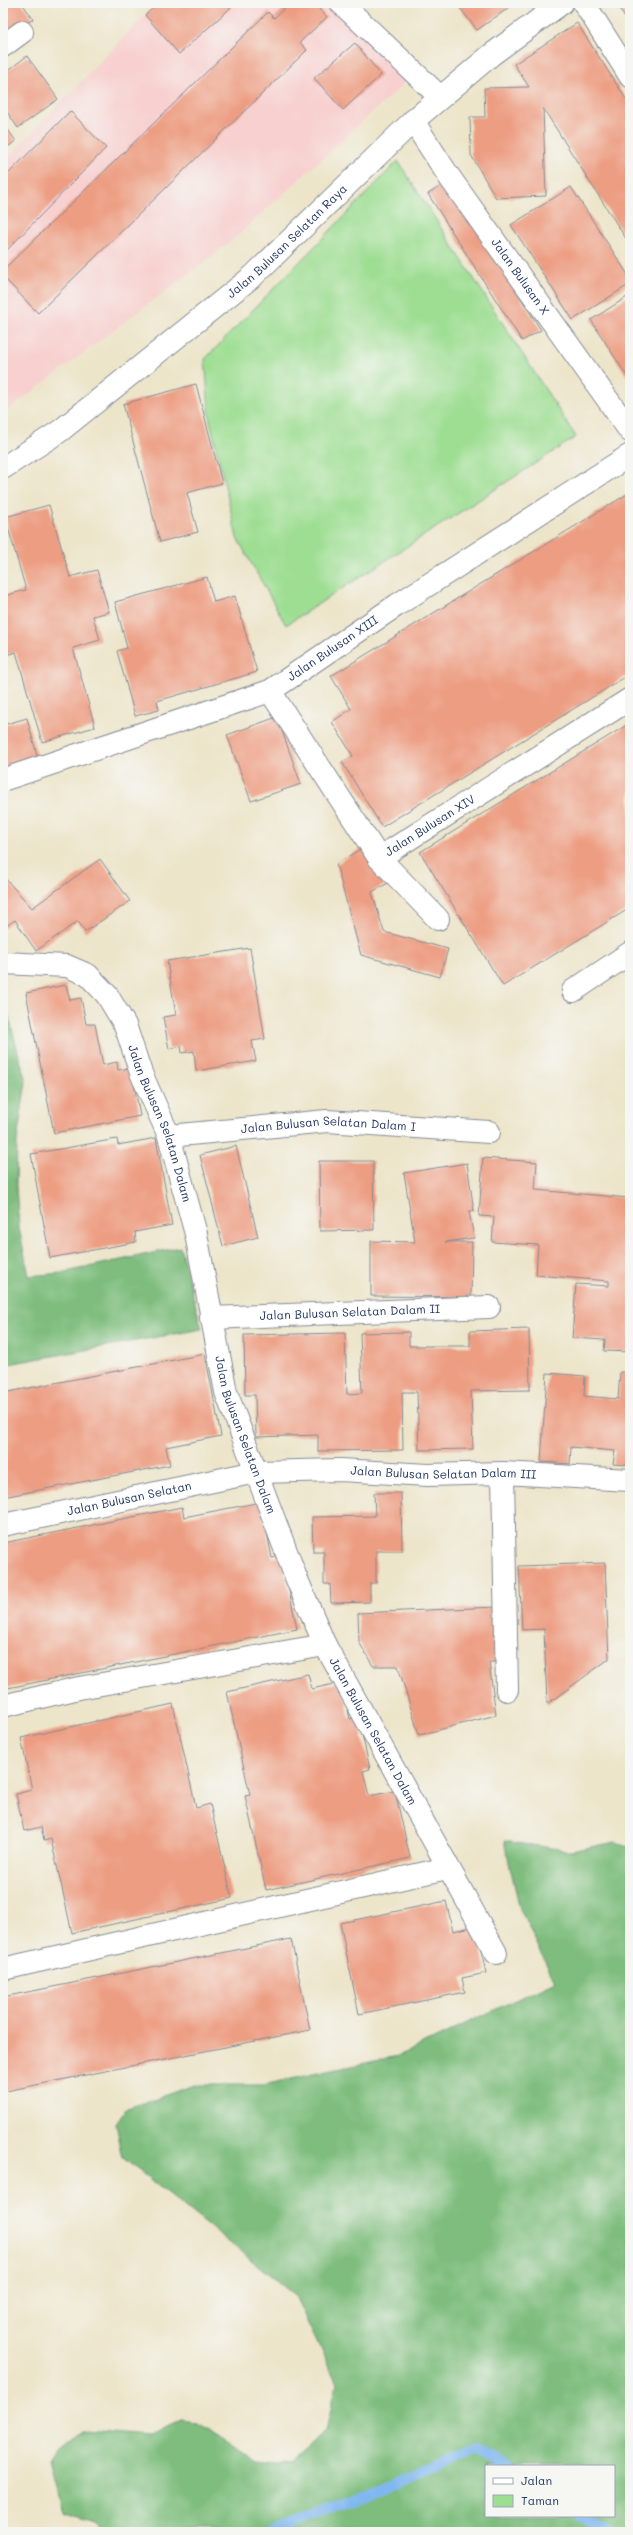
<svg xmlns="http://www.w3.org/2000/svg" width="633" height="2535" font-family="Mali,sans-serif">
<rect width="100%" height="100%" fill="#f6f6f2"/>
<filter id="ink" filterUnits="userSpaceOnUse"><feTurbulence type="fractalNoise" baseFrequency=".025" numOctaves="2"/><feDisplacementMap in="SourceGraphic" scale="8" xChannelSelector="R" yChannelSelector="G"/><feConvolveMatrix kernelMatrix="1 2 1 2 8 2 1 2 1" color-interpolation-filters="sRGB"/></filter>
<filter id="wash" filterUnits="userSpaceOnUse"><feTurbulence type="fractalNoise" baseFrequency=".012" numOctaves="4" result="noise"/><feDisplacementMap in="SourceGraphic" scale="16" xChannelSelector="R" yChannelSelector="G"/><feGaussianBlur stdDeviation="0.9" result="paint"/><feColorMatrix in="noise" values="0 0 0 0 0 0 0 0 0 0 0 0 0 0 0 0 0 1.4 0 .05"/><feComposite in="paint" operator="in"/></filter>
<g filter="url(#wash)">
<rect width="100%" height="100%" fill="#ede5ca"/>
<path fill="#f7d0cf" d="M157,3H340L409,79L234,239L3,414V162Z"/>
<path fill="#9ede93" stroke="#5c8678" d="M398,161L576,437L286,625L237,538L210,421L205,359Z"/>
<path fill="#7ebd7d" stroke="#4c766e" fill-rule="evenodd" d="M3,995L26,1082L17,1141L16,1186L19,1228L29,1276L61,1273L180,1247L202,1329L3,1365Z
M504,1841L572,1851L615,1842L630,1846V2532H105L95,2522L63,2512L49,2461L56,2447L84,2430L150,2435L181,2421L198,2423L255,2458L289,2461L326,2431L337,2383L294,2294L123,2158L116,2124L125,2109L195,2085H263L398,2056L555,1981L520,1909ZM486,2466H614V2516H486Z"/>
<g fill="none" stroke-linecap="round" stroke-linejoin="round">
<path stroke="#80b7f0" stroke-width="11" d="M583,2516L608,2532
M273,2532L477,2449L504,2466"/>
</g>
<g id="blocks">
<path fill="#ed9d82" d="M3,3H22L33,19L3,40Z
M159,3H236L179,54L145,15Z
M290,3H313L327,17L300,42L307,50L38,313L3,277V270L268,12L274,18Z
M456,3H508L510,7L477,30Z
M626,3H630V26L619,8Z
M577,23L630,105V245L543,108L546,196L496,198L471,155L470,117H485L484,88L529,87L514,64Z
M355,43L381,75L343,110L314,78Z
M27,56L58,99L18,128L3,106V74Z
M70,111L106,148L6,251L3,248V179Z
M3,123L16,141L3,150Z
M447,182L541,330L522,341L428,194Z
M571,187L630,278V284L573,320L511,225Z
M630,295V381L591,320Z
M196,384L222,483L187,493L198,532L160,542L123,404Z
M629,493L630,674L382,827L342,762L353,756L332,722L351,709L331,676Z
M49,505L70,577L97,570L109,612L93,616L100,640L73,648L95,727L42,742L16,652L3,656V596L26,590L5,517Z
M207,577L214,602L235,596L257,672L157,701L159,710L135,716L117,651L127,648L115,602Z
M277,717L301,784L251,801L227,735Z
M27,718L39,763L3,773V725Z
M630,723V908L503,986L420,852Z
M365,846L388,883L372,892L384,932L448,949L440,977L361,955L336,864Z
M100,859L130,901L85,932L78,921L36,951L15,920L3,928V876L32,908Z
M250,948L265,1039L252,1041L256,1061L196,1071L194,1051L182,1053L181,1046L169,1049L163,1017L176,1015L167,961Z
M66,985L70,1000L81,998L86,1024H95L103,1065L117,1062L118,1070L131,1068L140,1116L54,1133L26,993Z
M156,1138L172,1225L135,1232L136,1242L50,1258L31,1154L117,1139L118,1145Z
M236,1146L258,1237L223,1246L200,1155Z
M483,1158L537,1162L535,1190L630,1198V1352L604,1351L605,1340L572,1338L576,1284L609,1286V1281L536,1275L538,1245L492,1242L494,1217L479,1216Z
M319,1161H373L374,1230L320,1231Z
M467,1163L474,1211H469L474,1238L445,1242H472L471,1297L371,1296V1241L415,1242L404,1173Z
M529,1329L530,1390L471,1391L473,1449L419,1450L417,1392H402L403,1450L318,1451V1435L256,1437L255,1395H245L244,1335L345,1333L347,1394L362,1393L360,1333L409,1332V1346H470V1331Z
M205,1354L221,1436L166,1447L170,1465L3,1497V1393Z
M620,1372H630V1465L613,1464L615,1451L571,1447L570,1464L541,1462L547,1373L585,1376L584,1396L618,1399Z
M374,1493H401L402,1551H376V1583H370V1602L331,1603L330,1584H324V1552H313L312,1517L375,1516Z
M261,1502L272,1558L282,1556L297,1629L3,1689V1543L182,1507L184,1517Z
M605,1563L609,1659L547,1704L544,1629L522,1630L519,1566Z
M496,1607L498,1662H489L496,1715L419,1735L398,1666H373L359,1642L358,1613Z
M308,1674L312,1689L342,1682L350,1719L358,1717L370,1769L363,1771L369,1796L395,1791L410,1858L266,1890L245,1796L250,1795L227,1692Z
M173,1704L196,1808L210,1804L232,1898L72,1933L51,1839L44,1841L41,1827L24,1831L16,1794L32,1790L21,1738Z
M446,1901L453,1931L476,1926L486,1973L462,1978L465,1992L359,2014L340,1923Z
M291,1939L310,2030L6,2091L3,2076V1997Z"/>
</g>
</g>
<g filter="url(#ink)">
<use href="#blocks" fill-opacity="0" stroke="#848a94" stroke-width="1"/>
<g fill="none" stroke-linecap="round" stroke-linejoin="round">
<defs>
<g id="street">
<path d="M341,3L440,97"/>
<path d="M584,3L630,76"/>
<path d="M3,46L22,32"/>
<path id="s1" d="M413,121L450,178L630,431"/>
<path id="s2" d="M3,468L60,431L253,276L413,121L491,55L562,3"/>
<path id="s3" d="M270,691L379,858L630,699"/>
<path id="s4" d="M5,779L270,691L397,605L630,455"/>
<path d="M379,858L438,919"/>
<path id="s5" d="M3,963L67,966L88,975L107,995L125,1025L141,1073L169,1136L196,1234L226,1392L295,1575L325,1645L496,1953"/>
<path d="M573,991L630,953"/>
<path id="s6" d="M169,1136L327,1121L489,1132"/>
<path id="s7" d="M211,1318L489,1307"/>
<path d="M503,1473L507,1690"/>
<path id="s8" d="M3,1525L256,1472L340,1470L428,1475L503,1473L630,1480"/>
<path d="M3,1706L79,1688L325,1645"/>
<path d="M3,1969L447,1868"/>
</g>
</defs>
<use href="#street" stroke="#848a94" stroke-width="24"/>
<use href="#street" stroke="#fff" stroke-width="22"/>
</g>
</g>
<g text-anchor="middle" stroke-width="3" stroke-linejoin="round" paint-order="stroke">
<g font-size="12" fill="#1b2f5e" stroke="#f6f6f2">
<text dy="4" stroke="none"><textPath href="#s2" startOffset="364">Jalan Bulusan Selatan Raya</textPath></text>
<text dy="4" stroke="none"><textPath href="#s1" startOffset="189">Jalan Bulusan X</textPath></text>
<text dy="4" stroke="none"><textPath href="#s4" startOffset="355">Jalan Bulusan XIII</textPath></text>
<text dy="4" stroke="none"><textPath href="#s3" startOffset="260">Jalan Bulusan XIV</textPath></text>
<text dy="4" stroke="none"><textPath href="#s5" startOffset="254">Jalan Bulusan Selatan Dalam</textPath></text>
<text dy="4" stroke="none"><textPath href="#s6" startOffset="160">Jalan Bulusan Selatan Dalam I</textPath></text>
<text dy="4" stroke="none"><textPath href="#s7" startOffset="139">Jalan Bulusan Selatan Dalam II</textPath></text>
<text dy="4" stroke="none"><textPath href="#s5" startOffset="578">Jalan Bulusan Selatan Dalam</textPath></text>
<text dy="4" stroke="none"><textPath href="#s8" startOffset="446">Jalan Bulusan Selatan Dalam III</textPath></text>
<text dy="4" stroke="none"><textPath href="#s8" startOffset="129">Jalan Bulusan Selatan</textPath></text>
<text dy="4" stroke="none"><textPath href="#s5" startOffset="902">Jalan Bulusan Selatan Dalam</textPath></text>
</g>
</g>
<rect width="633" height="2535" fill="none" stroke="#f6f6f2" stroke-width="16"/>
<rect x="485" y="2465" width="130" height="52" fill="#f6f6f2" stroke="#9ea6b7"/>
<rect x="493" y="2478" width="20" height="6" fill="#ffffff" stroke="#9ea6b7"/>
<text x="521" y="2485" font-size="12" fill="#1b2f5e">Jalan</text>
<rect x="493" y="2495" width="20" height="12" fill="#9ede93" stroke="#9ea6b7"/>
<text x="521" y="2505" font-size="12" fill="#1b2f5e">Taman</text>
</svg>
